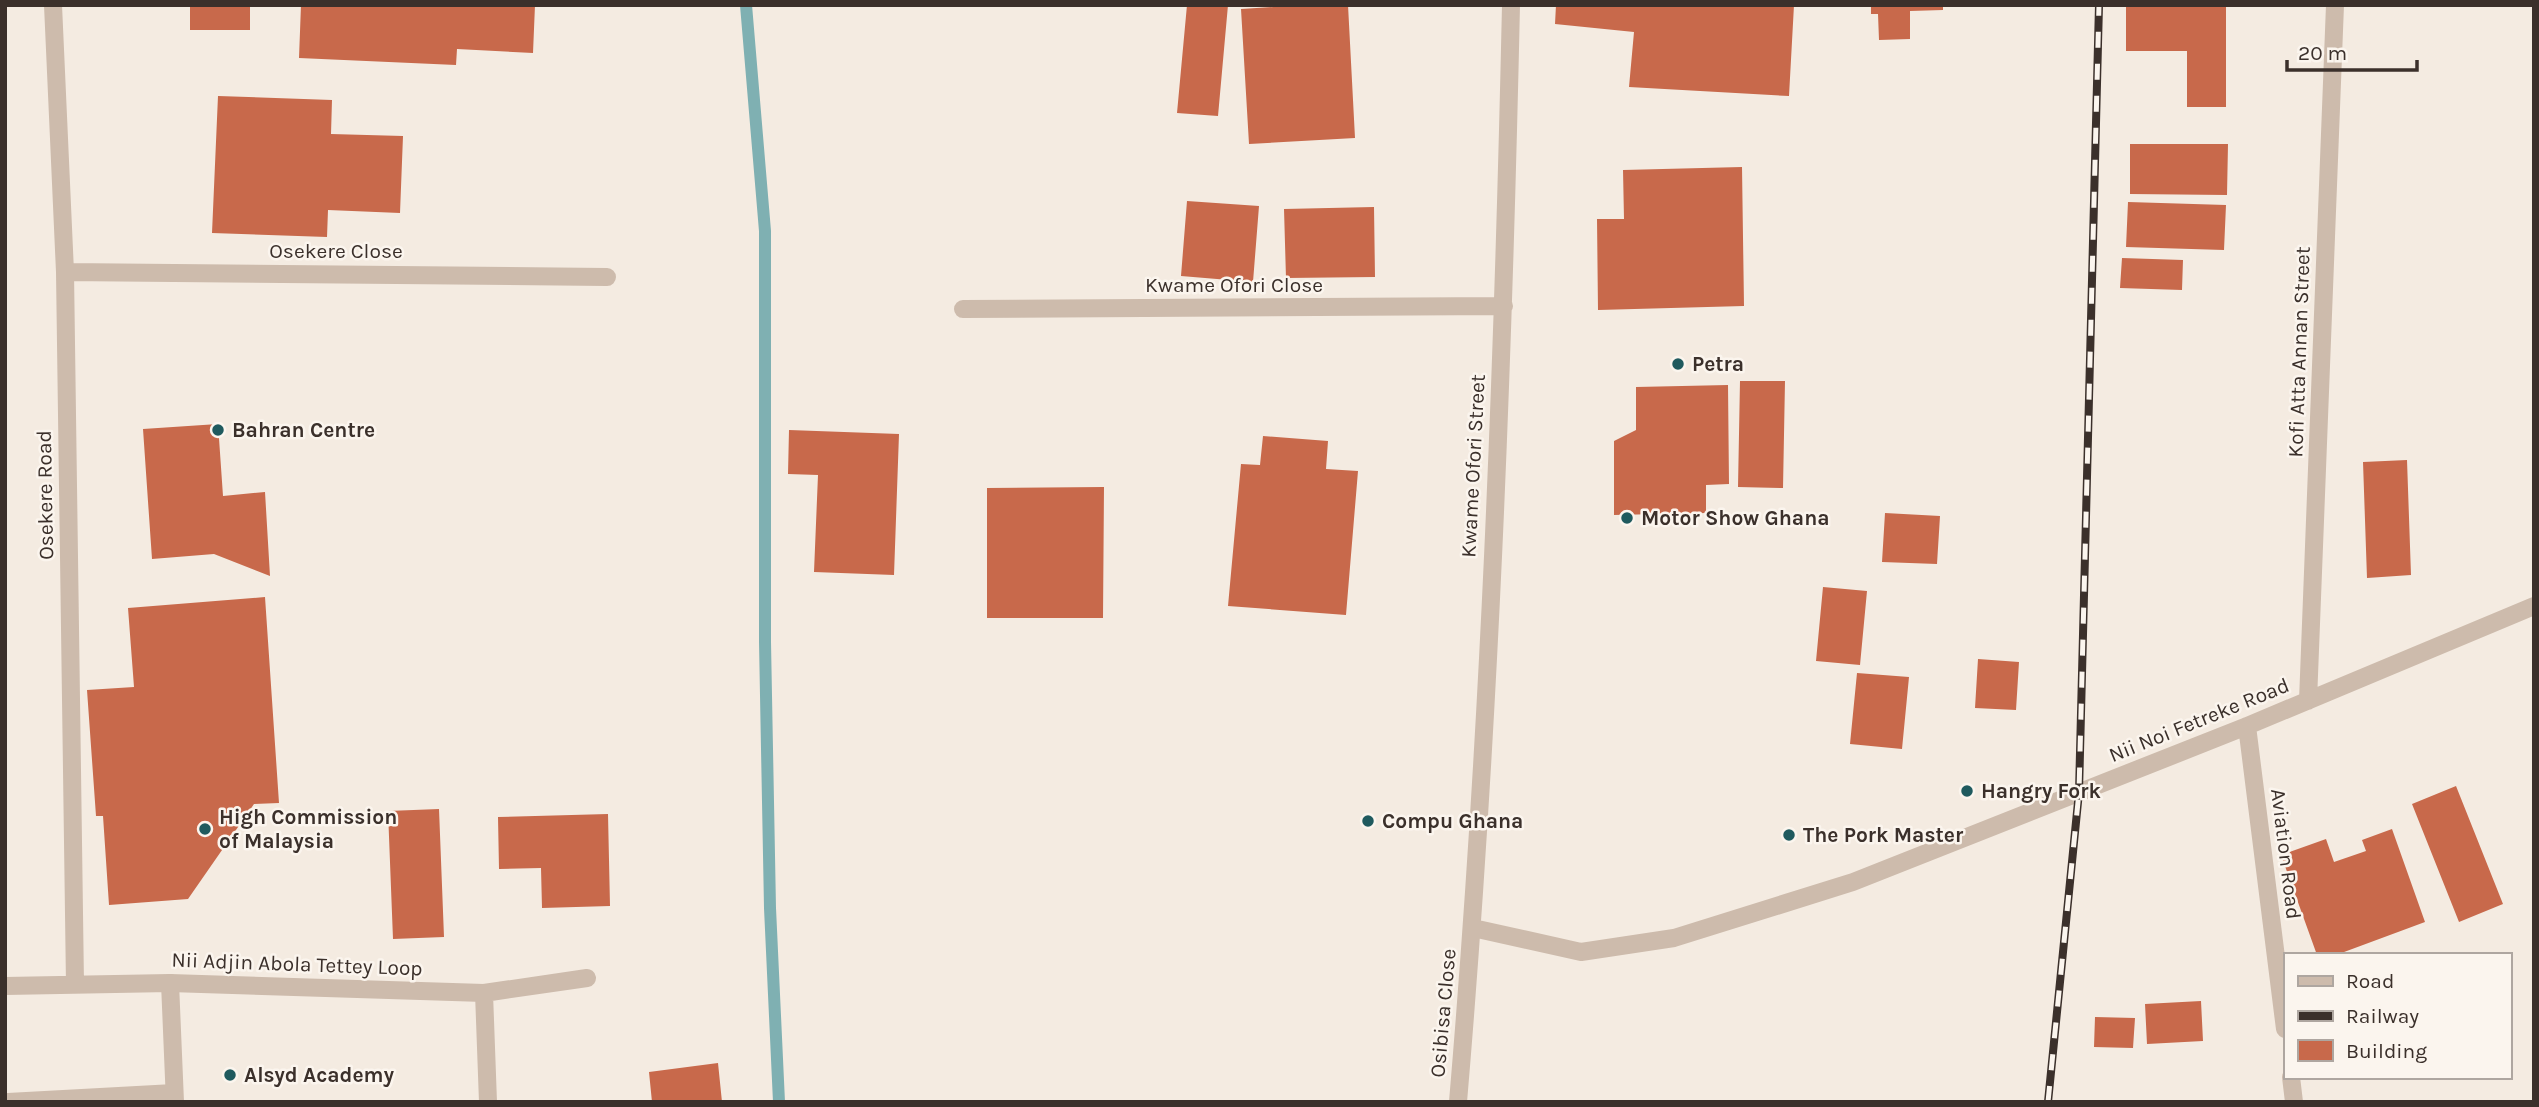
<svg xmlns="http://www.w3.org/2000/svg" width="2539" height="1107" font-family="Karla,sans-serif">
<rect width="100%" height="100%" fill="#f4ebe1"/>
<g fill="none" stroke-linecap="round" stroke-linejoin="round">
<path stroke="#7fb0b2" stroke-width="12" d="M746,5L765,231V642L770,908L779,1102"/>
</g>
<path fill="#c8694b" d="M190,5H250V30H190Z
M301,5H535L533,53L457,49L456,65L299,58Z
M1187,5H1228L1218,116L1177,113Z
M1305,5H1348L1355,138L1249,144L1241,9Z
M1556,5H1794L1789,96L1629,87L1634,32L1555,24Z
M1871,5H1943V10L1910,11V39L1879,40L1878,14H1871Z
M2126,5H2226V107H2187V51H2126Z
M218,96L332,100L331,134L403,136L400,213L328,210L327,237L212,233Z
M2130,144H2228L2227,195L2130,194Z
M1742,167L1744,306L1598,310L1597,219H1624L1623,170Z
M1187,201L1259,206L1253,282L1181,276Z
M2128,202L2226,205L2224,250L2126,247Z
M1374,207L1375,277L1286,278L1284,209Z
M2122,258L2183,260L2182,290L2120,288Z
M1740,381H1785L1783,488L1738,487Z
M1728,385L1729,484L1706,485V513L1614,515V441L1636,430V387Z
M218,424L223,496L265,492L270,576L214,554L152,559L143,429Z
M789,430L899,434L894,575L814,572L818,475L788,474Z
M1263,436L1328,441L1326,469L1358,471L1346,615L1228,606L1241,464L1260,465Z
M2407,460L2411,575L2367,578L2363,462Z
M1104,487L1103,618H987V488Z
M1885,513L1940,516L1937,564L1882,562Z
M1823,587L1867,591L1860,665L1816,661Z
M265,597L279,803L254,804L188,899L109,905L103,816H96L87,690L134,687L128,608Z
M1978,659L2019,662L2016,710L1975,708Z
M1857,673L1909,677L1902,749L1850,744Z
M2456,786L2503,904L2459,922L2412,804Z
M439,809L444,937L393,939L388,811Z
M608,814L610,906L542,908L541,868L499,869L498,817Z
M2392,829L2425,922L2336,955H2317L2281,855L2326,839L2334,862L2366,851L2362,840Z
M2201,1001L2203,1041L2147,1044L2145,1004Z
M2095,1017L2135,1018L2133,1048L2094,1047Z
M718,1063L722,1102H652L649,1072Z"/>
<g fill="none" stroke-linecap="round" stroke-linejoin="round">
<path stroke="#cdbbac" stroke-width="18" d="M170,983L175,1102
M8,1102L174,1093"/>
<path stroke="#cdbbac" stroke-width="18" d="M53,5L65,272L75,984
M65,272L607,277
M963,309L1504,306
M2308,701L2335,5
M2247,726L2285,1029
M1473,928L1581,952L1674,938L1853,882L2247,726L2534,606
M5,986L170,983L484,993L587,978
M484,993L488,1102
M2291,1077L2294,1102
M1458,1102C1489,737 1503,371 1511,5"/>
<defs>
<path id="rail" d="M2048,1102L2079,792L2099,5"/>
</defs>
<use href="#rail" stroke="#3b302b" stroke-width="8"/>
<use href="#rail" stroke="#fbf5ee" stroke-width="5" stroke-dasharray="16" stroke-linecap="butt"/>
</g>
<g fill="#1f5a5e" stroke="#fbf5ee" stroke-width="2.5">
<circle cx="1678" cy="364" r="7"/>
<circle cx="218" cy="430" r="7"/>
<circle cx="1627" cy="518" r="7"/>
<circle cx="1967" cy="791" r="7"/>
<circle cx="1368" cy="821" r="7"/>
<circle cx="205" cy="829" r="7"/>
<circle cx="1789" cy="835" r="7"/>
<circle cx="230" cy="1075" r="7"/>
</g>
<g text-anchor="middle" stroke-width="5" stroke-linejoin="round" paint-order="stroke">
<g font-size="21" fill="#3b302b" stroke="#fbf5ee">
<text x="336" y="258">Osekere Close</text>
<text x="1234" y="292">Kwame Ofori Close</text>
<text transform="translate(2299 352) rotate(-88)" y="7">Kofi Atta Annan Street</text>
<text transform="translate(1473 466) rotate(-87)" y="7">Kwame Ofori Street</text>
<text transform="translate(45 495) rotate(-91)" y="7">Osekere Road</text>
<text transform="translate(2199 720) rotate(-22)" y="7">Nii Noi Fetreke Road</text>
<text transform="translate(2286 854) rotate(83)" y="7">Aviation Road</text>
<text transform="translate(297 964) rotate(2)" y="7">Nii Adjin Abola Tettey Loop</text>
<text transform="translate(1443 1013) rotate(-85)" y="7">Osibisa Close</text>
</g>
<g font-size="21" font-weight="bold" fill="#3b302b" stroke="#fbf5ee" text-anchor="start">
<text x="1692" y="371">Petra</text>
<text x="232" y="437">Bahran Centre</text>
<text x="1641" y="525">Motor Show Ghana</text>
<text x="1981" y="798">Hangry Fork</text>
<text x="219" y="824">High Commission<tspan x="219" dy="24">of Malaysia</tspan></text>
<text x="1382" y="828">Compu Ghana</text>
<text x="1803" y="842">The Pork Master</text>
<text x="244" y="1082">Alsyd Academy</text>
</g>
</g>
<rect width="2539" height="1107" fill="none" stroke="#3b302b" stroke-width="14"/>
<rect x="2284" y="953" width="228" height="126" fill="#fbf5ee" stroke="#aea6a0" stroke-width="2"/>
<rect x="2298" y="976" width="35" height="10" fill="#cdbbac" stroke="#aea6a0" stroke-width="2"/>
<text x="2346" y="988" font-size="21" fill="#3b302b">Road</text>
<rect x="2298" y="1011" width="35" height="10" fill="#3b302b" stroke="#aea6a0" stroke-width="2"/>
<text x="2346" y="1023" font-size="21" fill="#3b302b">Railway</text>
<rect x="2298" y="1040" width="35" height="21" fill="#c8694b" stroke="#aea6a0" stroke-width="2"/>
<text x="2346" y="1058" font-size="21" fill="#3b302b">Building</text>
<path d="M2287 60v10h130v-10" fill="none" stroke="#3b302b" stroke-width="3.5"/>
<text x="2298" y="60" font-size="21" fill="#3b302b" stroke="#fbf5ee" stroke-width="5" paint-order="stroke">20 m</text>
</svg>
